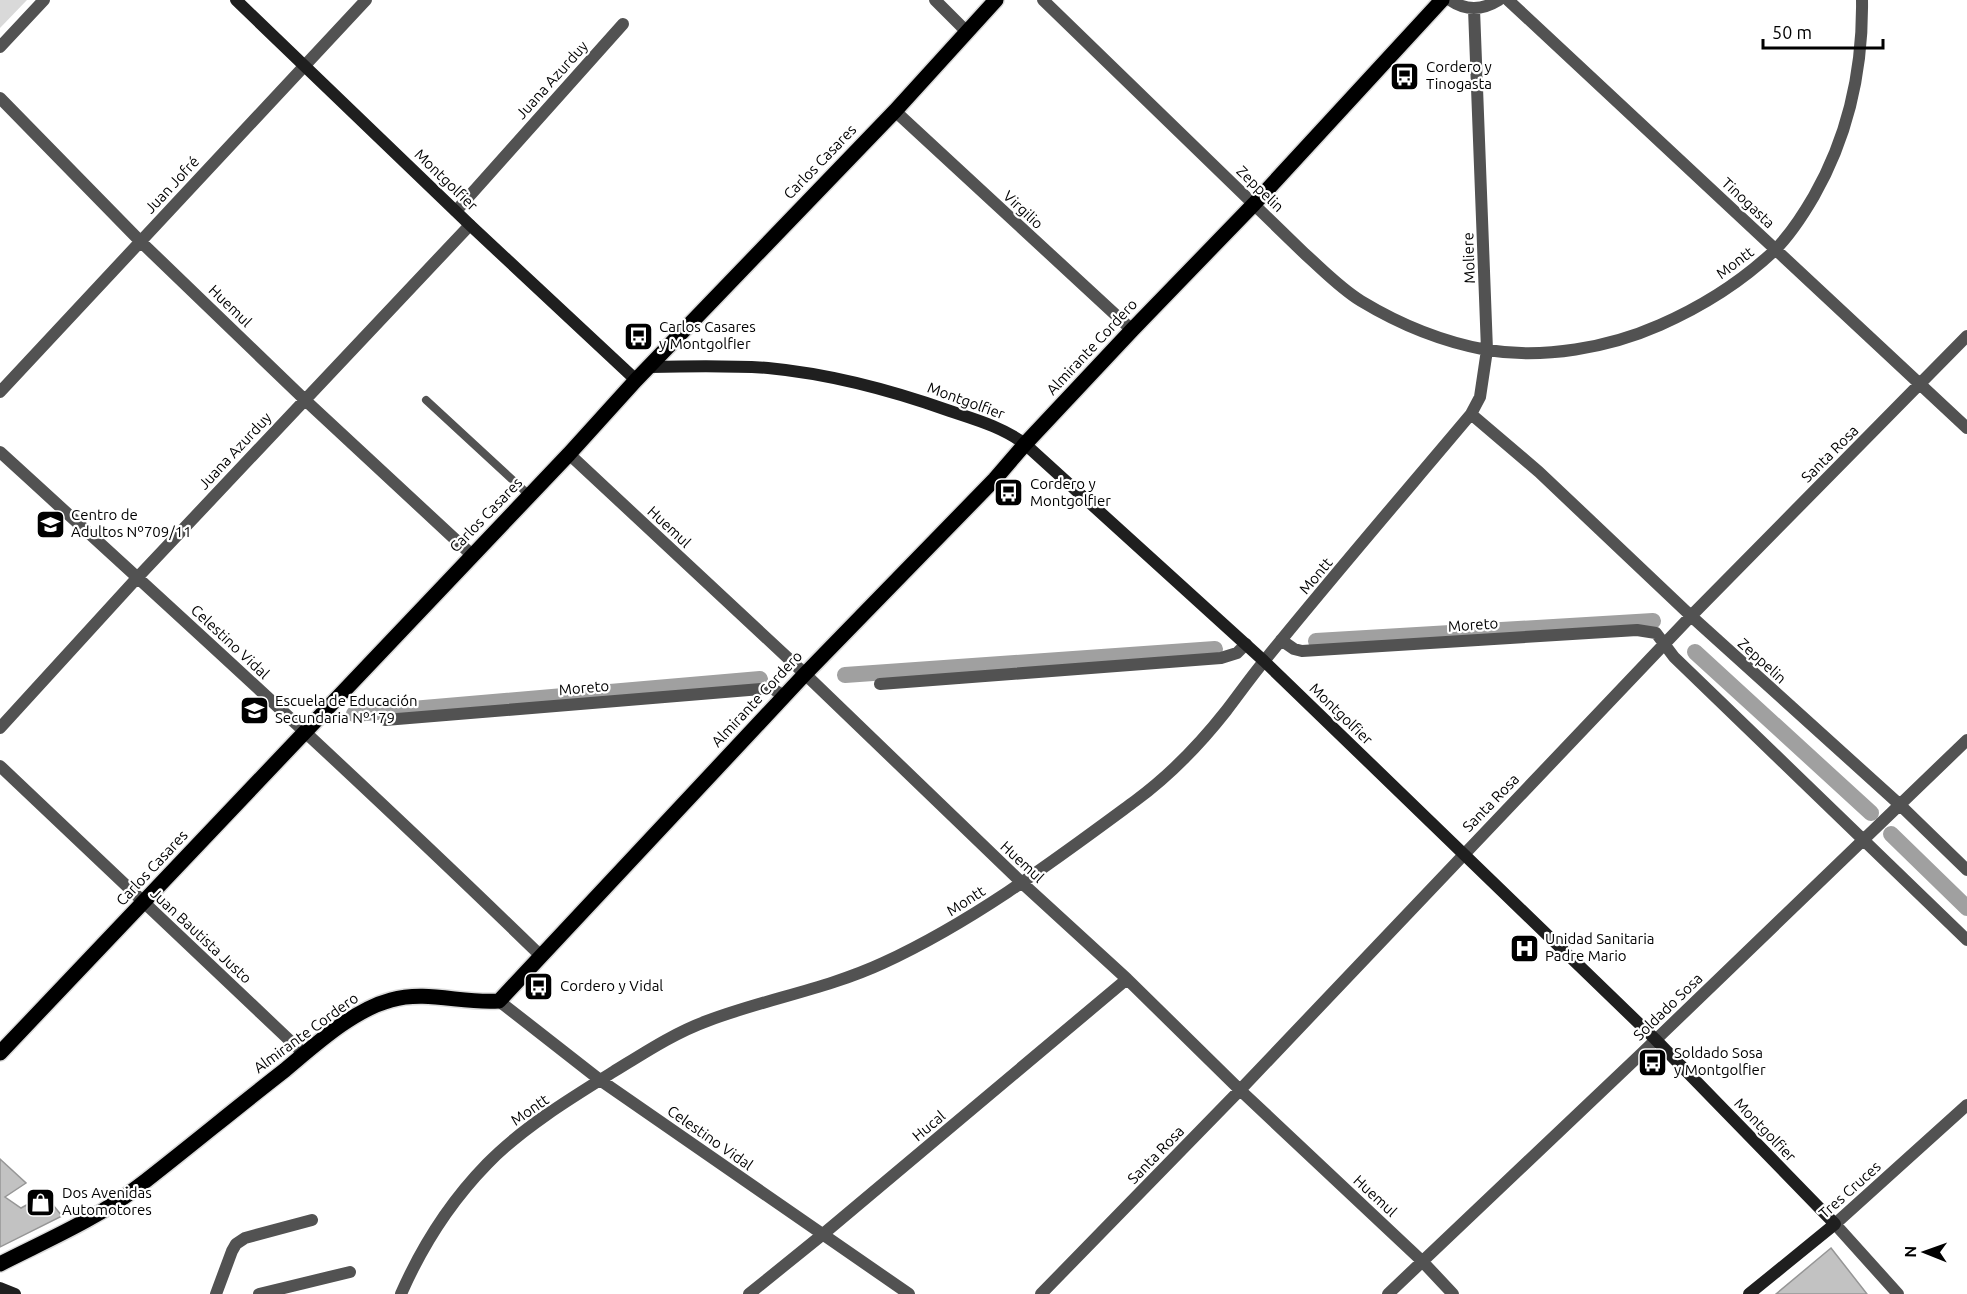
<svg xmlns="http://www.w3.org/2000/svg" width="1967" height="1294" font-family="Ubuntu,sans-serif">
<rect width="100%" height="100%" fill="#fff"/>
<path fill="#d9d9d9" d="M0,0H27L0,28Z"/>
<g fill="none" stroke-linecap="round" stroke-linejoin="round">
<path stroke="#a0a0a0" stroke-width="16" d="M1316,641L1653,621
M1695,652L1871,813
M845,675L1215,649
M354,714L760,679
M1891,834L1967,908"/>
</g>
<path fill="#c2c2c2" stroke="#969696" stroke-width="1.5" d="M0,1159L26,1183L5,1197L21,1208L45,1195L62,1216L0,1247Z
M1831,1248L1867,1294H1776Z"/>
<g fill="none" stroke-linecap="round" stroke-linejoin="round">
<defs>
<path id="primary" d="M0,1053L569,454L636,380L895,111L996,0
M0,1264C47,1240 97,1219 139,1186C188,1148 236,1108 285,1070C315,1045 353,1010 391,1000C427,990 463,1004 499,1001L805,674L995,479L1025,444L1132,330L1254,204L1442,0"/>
</defs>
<use href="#primary" stroke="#dbdbdb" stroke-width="18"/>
<path stroke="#525252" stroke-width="8" d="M426,400L529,495"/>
<path stroke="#525252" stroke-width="12" d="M935,0L966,31
M1043,0L1305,254C1323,270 1340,288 1361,301C1399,324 1443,342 1487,350C1544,359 1608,348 1660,325C1701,307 1741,282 1774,251C1790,235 1803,215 1814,196C1848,136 1863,69 1862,0
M1450,0C1466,11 1483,10 1499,0
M1508,0L1967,428
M1474,9L1487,350L1480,397L1471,414L1539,472L1691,616L1899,804L1967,870
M0,47L44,0
M0,98L140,241L304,399L472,555
M895,111L1132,330
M456,211L623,24
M0,392L366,0
M0,452C182,618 364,784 541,956
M569,454L805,674L1021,882L1127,979L1240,1090L1422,1261L1453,1294
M1281,640L1294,649L1302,651L1637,630L1656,633L1674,657L1967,940
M880,684L1221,658L1237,653L1246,644
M385,720L761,689H773L784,696
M0,728L137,578L470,225
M0,766L304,1054
M499,1001L600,1080L909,1294
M216,1294L232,1251L236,1244L245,1238L312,1220
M259,1294L350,1272
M401,1294C422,1246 451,1201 487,1164C522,1128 571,1098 613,1072C644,1053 674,1033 707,1021C765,999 827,989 883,963C974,921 1055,860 1135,801C1169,776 1200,744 1226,711C1239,694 1251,677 1265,660C1332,577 1402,496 1471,414
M749,1294L822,1235L1127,979
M1041,1294L1240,1090L1691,616L1967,336
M1388,1294L1642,1053L1967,740
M1898,1294L1835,1224L1967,1105"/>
<path stroke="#1f1f1f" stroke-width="12" d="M236,0L470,225L636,380
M649,367C689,366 728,365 768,368C831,374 891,390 950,411C977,420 1002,427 1025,444L1264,661L1655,1039L1835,1224L1749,1294
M0,1288L15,1294"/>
<use href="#primary" stroke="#000" stroke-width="15"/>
</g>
<defs>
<symbol id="bus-square" viewBox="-11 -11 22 22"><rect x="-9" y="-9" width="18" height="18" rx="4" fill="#000" stroke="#fff"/><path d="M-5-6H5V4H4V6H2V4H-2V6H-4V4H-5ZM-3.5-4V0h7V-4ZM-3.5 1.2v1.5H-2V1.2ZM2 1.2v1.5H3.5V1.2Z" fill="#fff"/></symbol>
<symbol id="school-square" viewBox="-11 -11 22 22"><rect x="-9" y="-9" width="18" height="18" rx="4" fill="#000" stroke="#fff"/><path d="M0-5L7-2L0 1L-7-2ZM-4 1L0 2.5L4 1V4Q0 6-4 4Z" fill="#fff"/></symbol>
<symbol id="hospital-square" viewBox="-11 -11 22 22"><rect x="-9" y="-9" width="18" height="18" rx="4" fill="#000" stroke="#fff"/><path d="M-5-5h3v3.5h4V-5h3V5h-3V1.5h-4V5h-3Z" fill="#fff"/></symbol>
<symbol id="shop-square" viewBox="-11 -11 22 22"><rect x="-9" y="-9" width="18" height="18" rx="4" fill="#000" stroke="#fff"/><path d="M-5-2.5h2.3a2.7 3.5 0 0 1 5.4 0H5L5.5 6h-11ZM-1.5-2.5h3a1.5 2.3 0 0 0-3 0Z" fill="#fff"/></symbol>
</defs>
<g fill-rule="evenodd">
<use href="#bus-square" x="1388" y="60" width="33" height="33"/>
<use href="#bus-square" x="622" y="320" width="33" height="33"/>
<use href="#bus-square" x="992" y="476" width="33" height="33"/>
<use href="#school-square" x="34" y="508" width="33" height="33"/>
<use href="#school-square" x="238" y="694" width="33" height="33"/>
<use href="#hospital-square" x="1508" y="932" width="33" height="33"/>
<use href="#bus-square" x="522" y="970" width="33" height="33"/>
<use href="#bus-square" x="1636" y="1046" width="33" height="33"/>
<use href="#shop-square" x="24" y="1186" width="33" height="33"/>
</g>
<g text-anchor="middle" stroke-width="4.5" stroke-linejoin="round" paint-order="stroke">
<g font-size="15" fill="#000" stroke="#fff" text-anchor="start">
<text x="1426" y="72">Cordero y<tspan x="1426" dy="17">Tinogasta</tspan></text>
<text x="659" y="332">Carlos Casares<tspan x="659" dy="17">y Montgolfier</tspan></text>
<text x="1030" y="489">Cordero y<tspan x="1030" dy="17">Montgolfier</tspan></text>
<text x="71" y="520">Centro de<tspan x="71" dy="17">Adultos Nº709/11</tspan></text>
<text x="275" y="706">Escuela de Educación<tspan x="275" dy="17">Secundaria Nº179</tspan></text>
<text x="1545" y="944">Unidad Sanitaria<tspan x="1545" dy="17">Padre Mario</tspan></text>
<text x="560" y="991">Cordero y Vidal</text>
<text x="1674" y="1058">Soldado Sosa<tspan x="1674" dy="17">y Montgolfier</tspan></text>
<text x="62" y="1198">Dos Avenidas<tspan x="62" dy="17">Automotores</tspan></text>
</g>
<g font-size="15" fill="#000" stroke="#fff">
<text transform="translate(552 80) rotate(-48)" y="5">Juana Azurduy</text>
<text transform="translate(820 162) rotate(-46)" y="5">Carlos Casares</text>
<text transform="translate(446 180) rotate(44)" y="5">Montgolfier</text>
<text transform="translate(172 185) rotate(-47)" y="5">Juan Jofré</text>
<text transform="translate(1260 189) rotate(44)" y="5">Zeppelin</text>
<text transform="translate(1748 203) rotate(43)" y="5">Tinogasta</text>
<text transform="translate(1023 210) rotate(43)" y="5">Virgilio</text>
<text transform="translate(1469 258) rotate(-92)" y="5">Moliere</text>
<text transform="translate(1735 263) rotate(-37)" y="5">Montt</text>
<text transform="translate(230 306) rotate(44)" y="5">Huemul</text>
<text transform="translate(1092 347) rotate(-47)" y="5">Almirante Cordero</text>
<text transform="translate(966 401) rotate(20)" y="5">Montgolfier</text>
<text transform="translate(235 451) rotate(-47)" y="5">Juana Azurduy</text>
<text transform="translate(1830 454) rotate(-45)" y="5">Santa Rosa</text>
<text transform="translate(486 515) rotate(-46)" y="5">Carlos Casares</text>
<text transform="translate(669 527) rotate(43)" y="5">Huemul</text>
<text transform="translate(1316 576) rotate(-50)" y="5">Montt</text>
<text transform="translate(1473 625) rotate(-4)" y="5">Moreto</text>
<text transform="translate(230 642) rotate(43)" y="5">Celestino Vidal</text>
<text transform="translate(1762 661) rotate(42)" y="5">Zeppelin</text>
<text transform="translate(584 688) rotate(-5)" y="5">Moreto</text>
<text transform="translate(757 699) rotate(-47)" y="5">Almirante Cordero</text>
<text transform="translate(1341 714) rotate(44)" y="5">Montgolfier</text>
<text transform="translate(1491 803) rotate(-46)" y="5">Santa Rosa</text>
<text transform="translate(1022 862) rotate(43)" y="5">Huemul</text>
<text transform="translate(152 868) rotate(-47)" y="5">Carlos Casares</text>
<text transform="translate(966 901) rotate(-33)" y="5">Montt</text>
<text transform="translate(201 936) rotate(43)" y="5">Juan Bautista Justo</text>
<text transform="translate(1668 1007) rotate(-44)" y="5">Soldado Sosa</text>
<text transform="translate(306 1033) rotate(-36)" y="5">Almirante Cordero</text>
<text transform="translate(530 1110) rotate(-35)" y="5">Montt</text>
<text transform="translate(929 1126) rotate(-40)" y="5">Hucal</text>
<text transform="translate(1765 1130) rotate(46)" y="5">Montgolfier</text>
<text transform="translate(710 1138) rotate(35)" y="5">Celestino Vidal</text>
<text transform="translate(1156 1155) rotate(-46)" y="5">Santa Rosa</text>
<text transform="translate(1850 1190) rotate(-42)" y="5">Tres Cruces</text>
<text transform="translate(1375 1196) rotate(43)" y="5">Huemul</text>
</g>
</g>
<g transform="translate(1925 1252) rotate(271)" stroke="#ffffff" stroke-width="4.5" paint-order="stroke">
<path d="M0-4.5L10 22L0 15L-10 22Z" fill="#000000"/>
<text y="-9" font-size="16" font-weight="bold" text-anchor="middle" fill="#000000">N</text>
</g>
<path d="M1763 39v9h120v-9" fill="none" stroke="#000000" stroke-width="3"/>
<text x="1772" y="39" font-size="18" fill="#000000" stroke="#ffffff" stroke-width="4.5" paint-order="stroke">50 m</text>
</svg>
